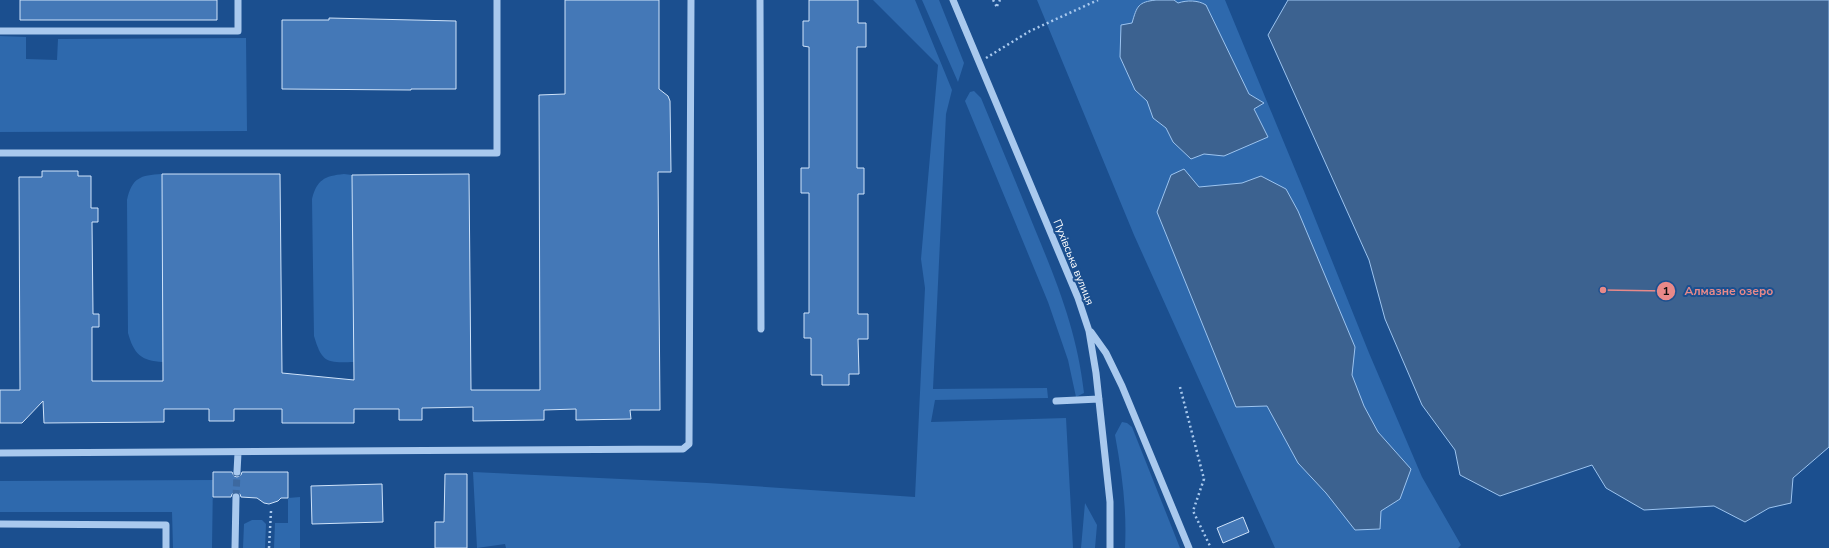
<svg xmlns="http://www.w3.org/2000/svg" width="1829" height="548" font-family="'Nunito Sans',sans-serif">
<rect width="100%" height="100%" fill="#1b4f8f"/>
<path fill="#2e69ad" d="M873,0H915L952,90L946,114L933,389L1047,388L1048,398L935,400L931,422L1066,418L1073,548H506L505,544L477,548L473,472L707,483L915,497L925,288L921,259L938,65Z
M922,0H939L964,63L958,82Z
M1037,0H1225L1304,191L1369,353L1422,477L1461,545L1458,548H1275L1134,235Z
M0,36L26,37V59L57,60L58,39L246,38L247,131L0,132Z
M974,91L981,98C998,139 1015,180 1032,222C1056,280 1077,330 1084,393L1076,397L1068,360L1048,302L965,101L970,92Z
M162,174L163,362C141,361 134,354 128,333L127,200C132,178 140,175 162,174Z
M344,174L352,175L354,362C327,363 322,363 314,336L312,199C317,180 324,176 344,174Z
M1122,422L1127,423L1132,427L1180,548H1125C1127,509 1122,473 1115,435Z
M213,480L212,548H173L172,512H0V481Z
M300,497V548H274L275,523H288V498Z
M1085,503L1097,525L1095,548H1081Z
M252,520H262L266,524L265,548H243L244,524Z"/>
<path fill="#3c6290" stroke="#9cc4f0" d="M1156,0H1174L1178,3C1187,0 1198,0 1206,5L1249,94L1264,103L1254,109L1268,137L1224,156L1204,154L1191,159L1173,142L1166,128L1153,118L1147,101L1135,90L1120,57L1121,25L1132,23C1137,6 1138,2 1156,0Z
M1288,0H1829V447L1793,478L1791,503L1769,508L1745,522L1714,506L1644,510L1606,488L1592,465L1500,496L1460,475L1455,450L1422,405L1385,319L1369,260L1268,35Z
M1184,169L1199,187L1242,183L1261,176L1286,189L1298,211L1355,347L1352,375L1364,406L1378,432L1411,469L1400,499L1381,511L1380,529L1355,530L1326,493L1298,463L1267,406L1236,407L1157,212L1171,175Z"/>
<path fill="#4478b7" stroke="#cfe3fa" d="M20,0H217V20H20Z
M565,0H659V89L668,96L670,101L671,172H658L660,410H630L631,419L576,420V409L544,410V420L473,421V407L422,408V420H399V409H354V423H282V409H234V421H209V409H164V422L44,423L43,401L22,423H0V390H20L19,177H42V171H78V176H91V208H98V222H92L93,314H99V327H92V381H163L162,174H280L282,373L354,380L352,175L469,174L471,390H540L539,95L565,94Z
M809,0H858V23H866V47H857V168H864V194H858V314H868V339H858L859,374H849V385H822V375H811V338H804V313H809V193H801V168H809V47L803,46V21H809Z
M329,18L456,21V89H411V90L282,89V20H329Z
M213,472H232L234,476L237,477L241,475L242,472H288V498H281L278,501L269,504L264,503L257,498L241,497L240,494L236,492L232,494L231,497H213Z
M445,474H467V548H435V522H444Z
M382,484L383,522L312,524L311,486Z
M1243,517L1249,532L1223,543L1217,528Z"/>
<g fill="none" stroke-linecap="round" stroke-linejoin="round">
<path stroke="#3d69a0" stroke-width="7" stroke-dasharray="7 3.5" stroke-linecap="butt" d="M236,497L237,472"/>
<path stroke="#a9c9ee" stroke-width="2.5" stroke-dasharray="2 3" stroke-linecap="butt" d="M993,0L997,7
M997,6L1000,0
M986,58L1030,31L1098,0
M1180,387L1204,479L1193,511L1211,548
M269,548L271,511"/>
<path stroke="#a9c9ee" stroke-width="7" d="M760,0L761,329
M953,0L1078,298L1089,331L1096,373L1110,502V548
M0,31H238V0
M0,153H497V0
M1091,332L1106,353L1122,386L1189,548
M1056,401L1099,399
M0,453L683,449L689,444L691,0
M237,472L238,453
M0,524L166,525V548
M235,548L236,497"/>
</g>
<g text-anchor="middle" stroke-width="4" stroke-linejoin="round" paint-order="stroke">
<g font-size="11" fill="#fff" stroke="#1b4f8f">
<text transform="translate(1074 262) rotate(68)" y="4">Пухівська вулиця</text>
</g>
</g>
<path fill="none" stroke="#e88989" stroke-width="1.5" d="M1603 290L1666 291"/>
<g fill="#e88989" stroke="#1b4f8f" stroke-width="1.5">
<circle cx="1603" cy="290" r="4"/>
<circle cx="1666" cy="291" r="10"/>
</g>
<g font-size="12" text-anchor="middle" font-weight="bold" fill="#111">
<text x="1666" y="295">1</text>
</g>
<g font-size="12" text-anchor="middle" font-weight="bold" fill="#e88989" stroke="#1b4f8f" stroke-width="4" stroke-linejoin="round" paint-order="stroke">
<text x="1729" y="295">Алмазне озеро</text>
</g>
</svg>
